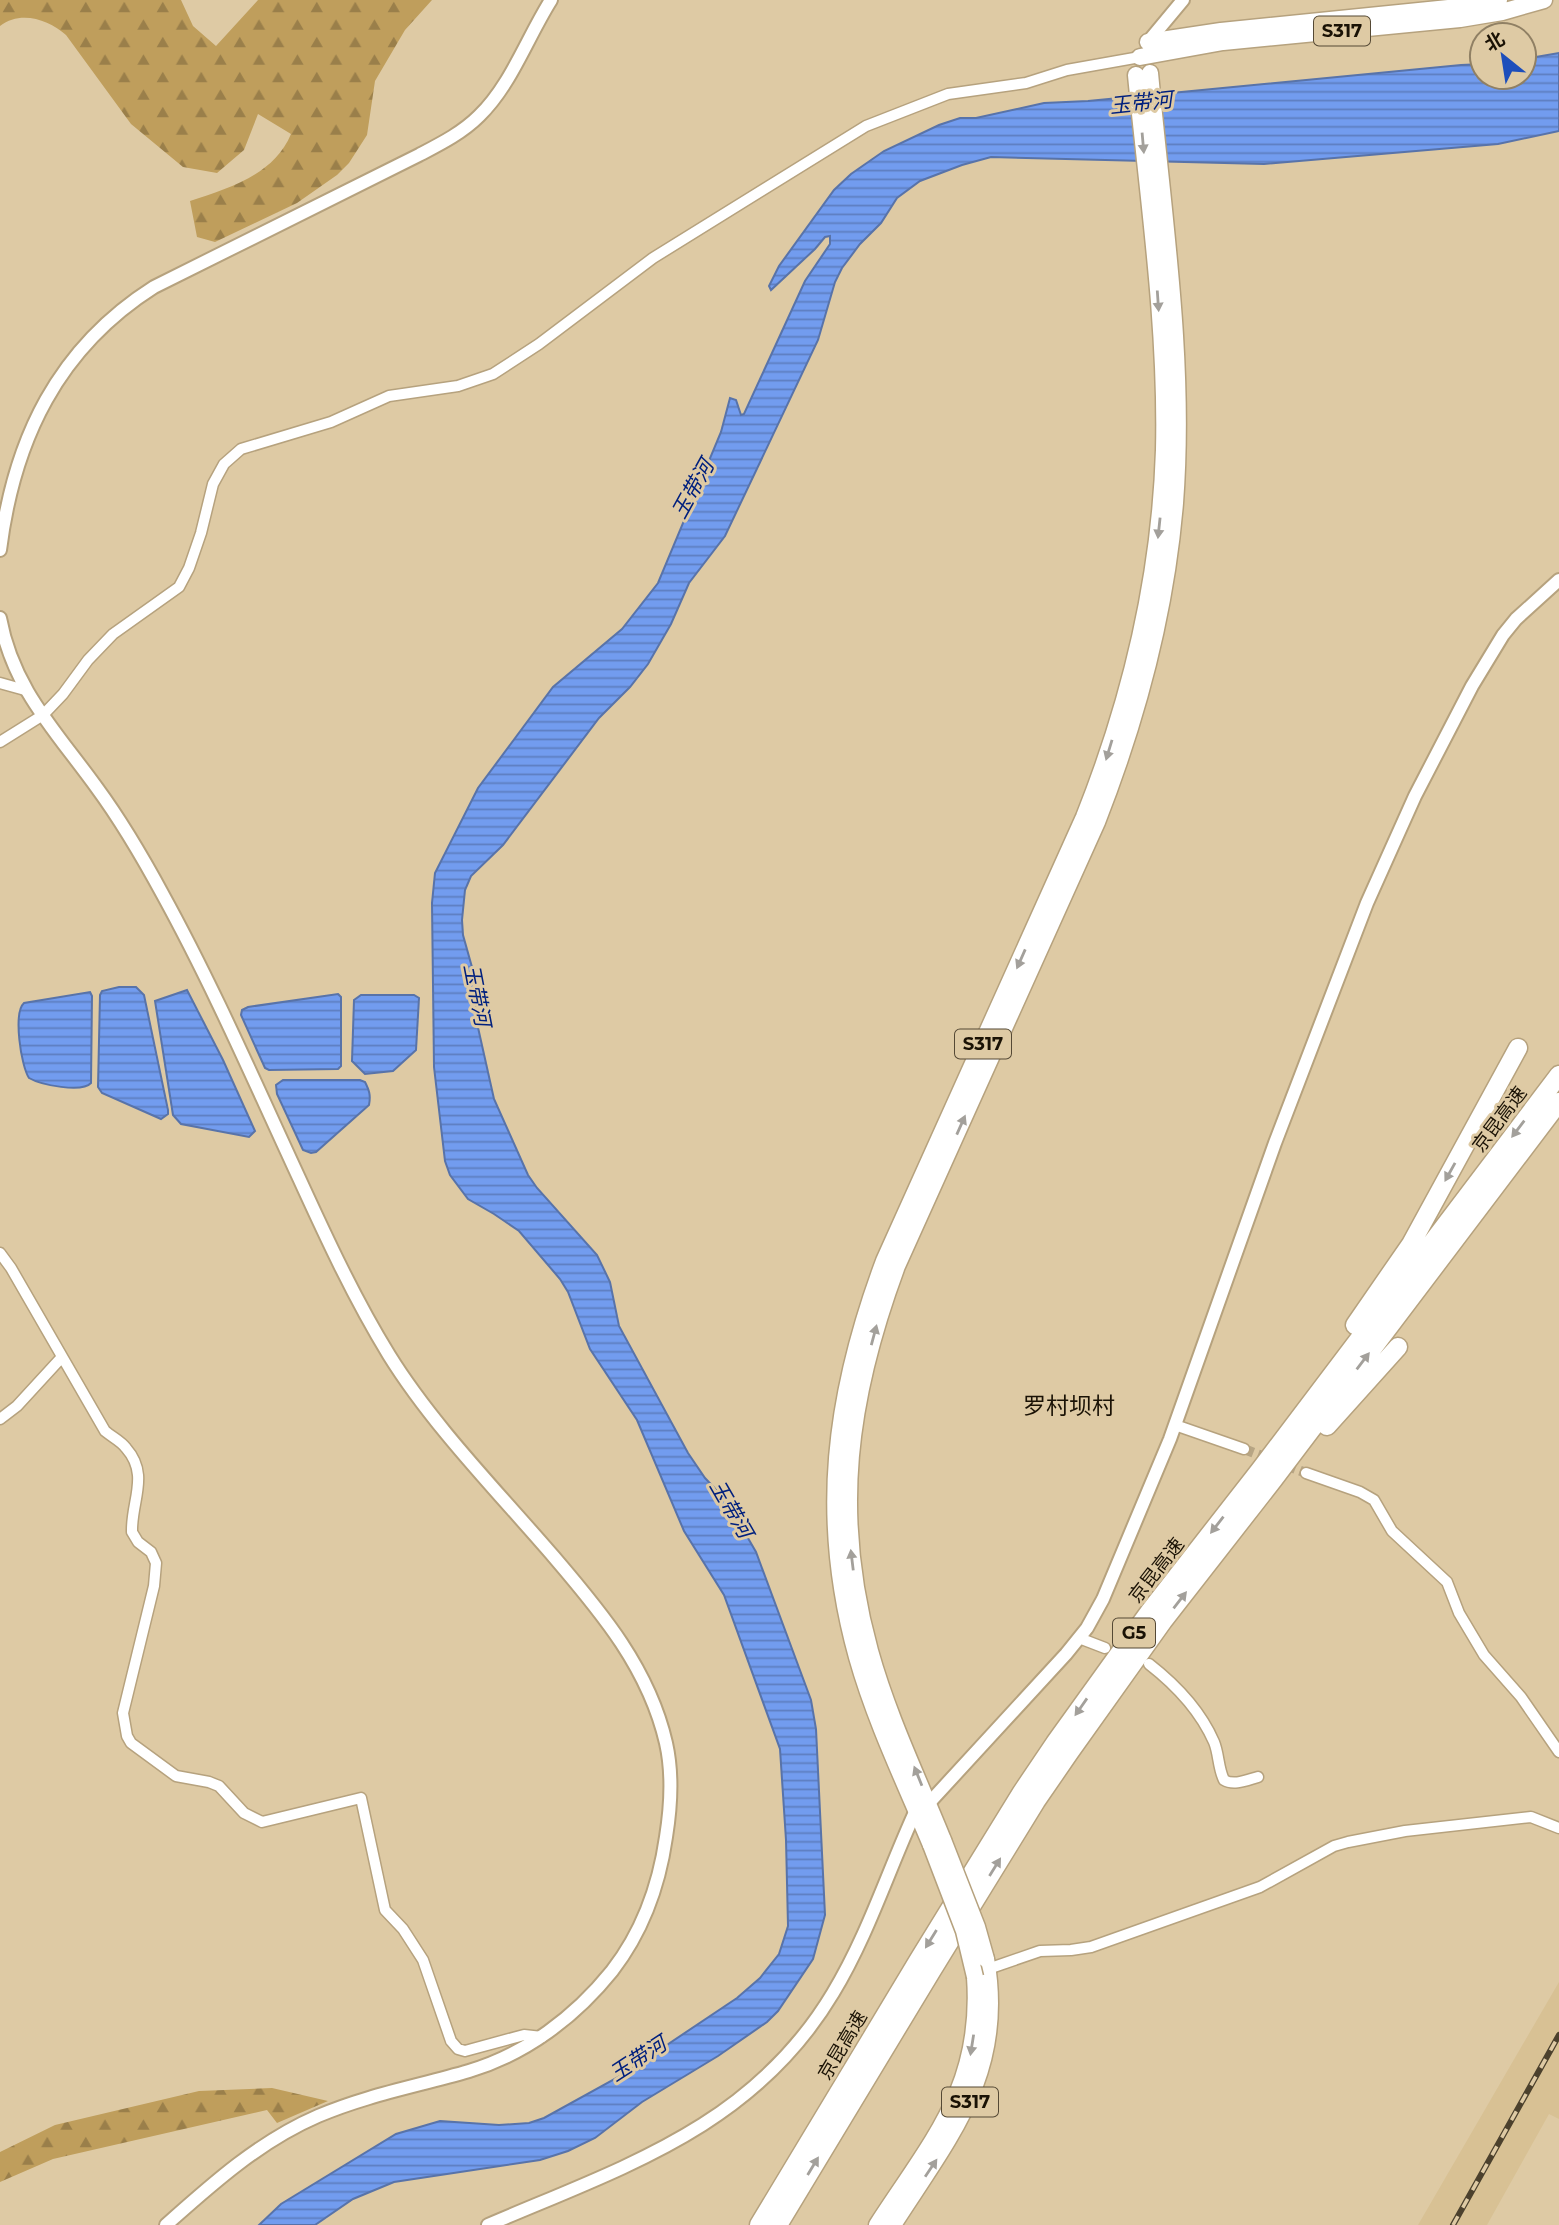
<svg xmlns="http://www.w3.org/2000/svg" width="1559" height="2225" font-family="Montserrat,'Noto Sans SC',sans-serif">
<defs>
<pattern id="forest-firs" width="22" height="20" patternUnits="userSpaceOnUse" patternTransform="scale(1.75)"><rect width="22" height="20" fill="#bf9e5c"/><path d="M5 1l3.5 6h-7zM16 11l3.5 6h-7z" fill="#9a7f4a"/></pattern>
<pattern id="water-rules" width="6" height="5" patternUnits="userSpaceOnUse" patternTransform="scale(1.75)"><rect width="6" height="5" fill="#729cef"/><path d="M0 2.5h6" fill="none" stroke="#5d7ec0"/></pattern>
</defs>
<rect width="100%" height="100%" fill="#decaa4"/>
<path fill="#d8c194" d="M1559,1982V2119L1549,2114L1487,2225H1418Z"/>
<path fill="url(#forest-firs)" d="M0,0H181L193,26L216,46L258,0H432L405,30L375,81L367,135L349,163L337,175L297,203L215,242L197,237L190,201C229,188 274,175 291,134L258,114L244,150L217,173L183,167L131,124L66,35C49,20 21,10 0,26Z
M272,2088L328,2101L277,2123L267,2110L53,2159L0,2182V2152L55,2125L199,2091Z"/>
<path fill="url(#water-rules)" stroke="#5873a9" stroke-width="2" d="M1559,53V131L1498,144L1264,164L991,157L962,165L920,181L897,198L881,223L860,244L842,268L835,282L818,340L725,536L689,583L671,624L648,664L630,687L599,718L503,845L471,876L465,890L462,920L463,935L475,978L477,1023L494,1099L528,1175L537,1188L597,1255L610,1282L619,1326L688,1453L705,1478L726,1500L756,1552L811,1700L816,1729L825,1915L813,1959L778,2011L767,2022L718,2056L642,2102L595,2138L568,2151L540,2160L394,2182L353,2199L315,2225H259L281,2204L396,2134L440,2121L499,2125L529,2123L544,2118L622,2075L737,1998L760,1978L779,1954L788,1926L786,1840L780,1749L724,1595L684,1531L637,1420L590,1349L568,1292L560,1279L519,1231L494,1214L468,1199L450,1175L445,1161L434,1067L432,903L435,873L478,788L553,687L622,629L658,583L721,432L730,398L736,400L741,415L744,414L805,281L830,244V236L825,237L815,249L771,290L769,286L779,266L834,190L851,174L884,151L939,125L960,118H976L1044,103L1088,101L1461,65L1482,64V77H1524V59Z
M119,987H136L144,995L168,1110V1114L161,1119L102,1093L98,1087L100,995L102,991Z
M187,990L223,1060L255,1131L249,1137L181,1124L173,1115L155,1001Z
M90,992L92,996L91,1083C82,1093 41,1085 29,1078C21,1066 13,1013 24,1003Z
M338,994L341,997V1066L338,1069L269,1070L265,1068L241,1015L242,1010L248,1007Z
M361,995H414L419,998L416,1050L393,1071L365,1074L352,1061L354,1000Z
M283,1080H360L365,1082C369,1090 371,1095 369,1105L316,1152L311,1153L303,1150L277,1094L276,1085Z"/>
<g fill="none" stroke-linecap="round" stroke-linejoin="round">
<path stroke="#b7a584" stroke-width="10" stroke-dasharray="10 5" stroke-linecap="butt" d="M1244,1449L1306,1473"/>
<defs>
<path id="minor" d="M0,683L25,690
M0,742L43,715L63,694L88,660L113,634L179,587L189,568L201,533L213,484L224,464L241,449L331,422L389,396L458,386L493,374L539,344L653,258L866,126L948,94L1026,83L1067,70L1140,57
M0,1253L11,1268L105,1431C112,1437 121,1441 126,1448C150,1475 131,1501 132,1532L138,1542L151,1552L156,1563L154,1586L123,1713L127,1736L131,1743L176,1776L209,1782L219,1786L244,1813L262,1822L361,1798L385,1910L403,1929L423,1960L451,2041L458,2049L465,2051L524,2035L542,2037
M0,1419L17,1406L62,1357
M1175,1425L1244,1449
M1306,1473L1360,1492L1374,1500L1392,1531L1447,1582L1459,1613L1484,1655L1521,1697L1559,1752
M1079,1638L1105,1648
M1149,1664C1176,1685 1200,1710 1214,1742C1219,1754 1218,1768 1224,1780C1234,1786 1247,1780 1258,1777
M988,1969L1040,1951L1071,1950L1091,1947L1260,1887L1334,1846L1348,1842L1405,1831L1531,1817L1559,1828"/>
<path id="tertiary" d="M1148,42L1183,0
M0,550C14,439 58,348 154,287L419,155C440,144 462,133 479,116C511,85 527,38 551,0
M0,618C13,689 56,731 97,788C122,822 143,858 163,895C213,986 255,1083 299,1178C326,1237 354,1298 389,1355C433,1426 499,1493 554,1557C602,1613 649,1669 666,1743C673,1774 671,1806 666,1837C659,1886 643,1931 612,1971C575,2017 526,2054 469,2071C418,2086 367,2095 318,2116C260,2141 213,2183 166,2225
M929,1803L1066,1654L1087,1628L1103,1599L1170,1439L1275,1143L1367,903L1415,796L1472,686L1503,635L1516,619L1559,580
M488,2225C623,2167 753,2127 833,1993C868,1935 888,1871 916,1810"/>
<path id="primary" d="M1148,42L1221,31L1458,7L1499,0
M1140,57L1223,42L1460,19L1502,12L1544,0
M943,1840C918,1778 888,1716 870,1651C832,1514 848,1398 897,1266L1097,822C1137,720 1166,612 1175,503C1186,360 1163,215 1150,73
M931,1845C905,1783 875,1721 857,1657C818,1517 834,1395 884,1261L1084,817C1131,699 1160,577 1164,450C1167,327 1148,198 1136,75
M877,2225C932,2140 983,2086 975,1977
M893,2225C950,2136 1006,2072 986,1959"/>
<path id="motorway" d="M1355,1325L1411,1244L1518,1048
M1327,1426L1398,1347
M759,2225L918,1961L1022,1792L1055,1743L1150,1611L1260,1470L1559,1075
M778,2225L932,1970L1036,1801L1069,1753L1163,1621L1273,1480L1559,1102"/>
</defs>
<use href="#minor" stroke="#b6a27e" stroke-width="13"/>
<use href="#tertiary" stroke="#b6a27e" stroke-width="16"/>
<use href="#primary" stroke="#b6a27e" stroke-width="19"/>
<use href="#motorway" stroke="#b6a27e" stroke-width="21"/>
<use href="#minor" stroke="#fff" stroke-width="10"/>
<use href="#tertiary" stroke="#fff" stroke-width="12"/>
<use href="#primary" stroke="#fff" stroke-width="16"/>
<use href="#motorway" stroke="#fff" stroke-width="18"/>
<defs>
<path id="rail" d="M1453,2225L1559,2035"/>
</defs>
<use href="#rail" stroke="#4c412d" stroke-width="6"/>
<use href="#rail" stroke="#decaa4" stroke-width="3.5" stroke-dasharray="10" stroke-linecap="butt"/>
<defs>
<path id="primary-bridge" d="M943,1840L977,1927L986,1959
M931,1845L964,1931L975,1977"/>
</defs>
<use href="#primary-bridge" stroke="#b6a27e" stroke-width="19" stroke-linecap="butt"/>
<use href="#primary-bridge" stroke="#fff" stroke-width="16"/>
</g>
<defs><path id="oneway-solid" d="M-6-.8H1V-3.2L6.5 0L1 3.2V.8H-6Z" transform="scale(1.75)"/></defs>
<g fill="#a3a09b">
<use href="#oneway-solid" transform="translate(1143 143) rotate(85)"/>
<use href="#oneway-solid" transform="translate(1158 301) rotate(86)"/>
<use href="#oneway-solid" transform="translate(1159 528) rotate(96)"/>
<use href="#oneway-solid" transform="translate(1109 750) rotate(107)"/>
<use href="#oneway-solid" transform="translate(1021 959) rotate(114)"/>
<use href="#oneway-solid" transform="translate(961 1125) rotate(-66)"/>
<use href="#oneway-solid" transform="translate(1518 1129) rotate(127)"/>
<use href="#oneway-solid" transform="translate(1450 1172) rotate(119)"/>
<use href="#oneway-solid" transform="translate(874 1335) rotate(-75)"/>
<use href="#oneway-solid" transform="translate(1363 1361) rotate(-53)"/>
<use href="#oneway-solid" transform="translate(1217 1525) rotate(128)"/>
<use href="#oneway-solid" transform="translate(852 1560) rotate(-97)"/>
<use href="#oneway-solid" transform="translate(1180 1600) rotate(-52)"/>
<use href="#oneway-solid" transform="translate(1081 1707) rotate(125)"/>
<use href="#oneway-solid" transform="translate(918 1776) rotate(-112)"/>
<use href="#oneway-solid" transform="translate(995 1867) rotate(-58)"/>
<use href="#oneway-solid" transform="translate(931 1939) rotate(122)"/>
<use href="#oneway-solid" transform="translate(972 2045) rotate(99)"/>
<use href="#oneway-solid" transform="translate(813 2166) rotate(-59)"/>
<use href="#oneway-solid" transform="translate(931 2168) rotate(-56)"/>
</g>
<g text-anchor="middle" stroke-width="6" stroke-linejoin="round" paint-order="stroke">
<g fill="#decaa4" stroke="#554935" stroke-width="2">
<rect x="1314" y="16.5" width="56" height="29" rx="5"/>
<rect x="955" y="1029.5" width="56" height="29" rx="5"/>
<rect x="1113" y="1618.5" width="42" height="29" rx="5"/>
<rect x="942" y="2087.5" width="56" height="29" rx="5"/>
</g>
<g font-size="18" font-weight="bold" fill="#1a1205">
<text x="1342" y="37">S317</text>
<text x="983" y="1050">S317</text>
<text x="1134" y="1639">G5</text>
<text x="970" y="2108">S317</text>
</g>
<g font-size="19" fill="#1a1205" stroke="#decaa4">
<text transform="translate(1499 1119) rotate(-53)" y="7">京昆高速</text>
<text transform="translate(1156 1570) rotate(-52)" y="7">京昆高速</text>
<text transform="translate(842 2045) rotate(-59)" y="7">京昆高速</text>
</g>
<g font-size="21" font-style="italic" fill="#00207e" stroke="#decaa4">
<text transform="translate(1141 103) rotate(-6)" y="7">玉带河</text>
<text transform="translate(693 489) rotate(-61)" y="7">玉带河</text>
<text transform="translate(477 995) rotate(79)" y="7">玉带河</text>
<text transform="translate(731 1509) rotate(60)" y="7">玉带河</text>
<text transform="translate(638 2059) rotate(-33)" y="7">玉带河</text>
</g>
<g font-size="23" fill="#1a1205" stroke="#decaa4">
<text x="1069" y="1414">罗村坝村</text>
</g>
</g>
<g transform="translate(1503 56) rotate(330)"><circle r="33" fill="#decaa4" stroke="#908064" stroke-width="2"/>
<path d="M0-5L12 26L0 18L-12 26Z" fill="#1d4ebb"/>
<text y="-10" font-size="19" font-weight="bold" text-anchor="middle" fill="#1a1205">北</text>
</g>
</svg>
